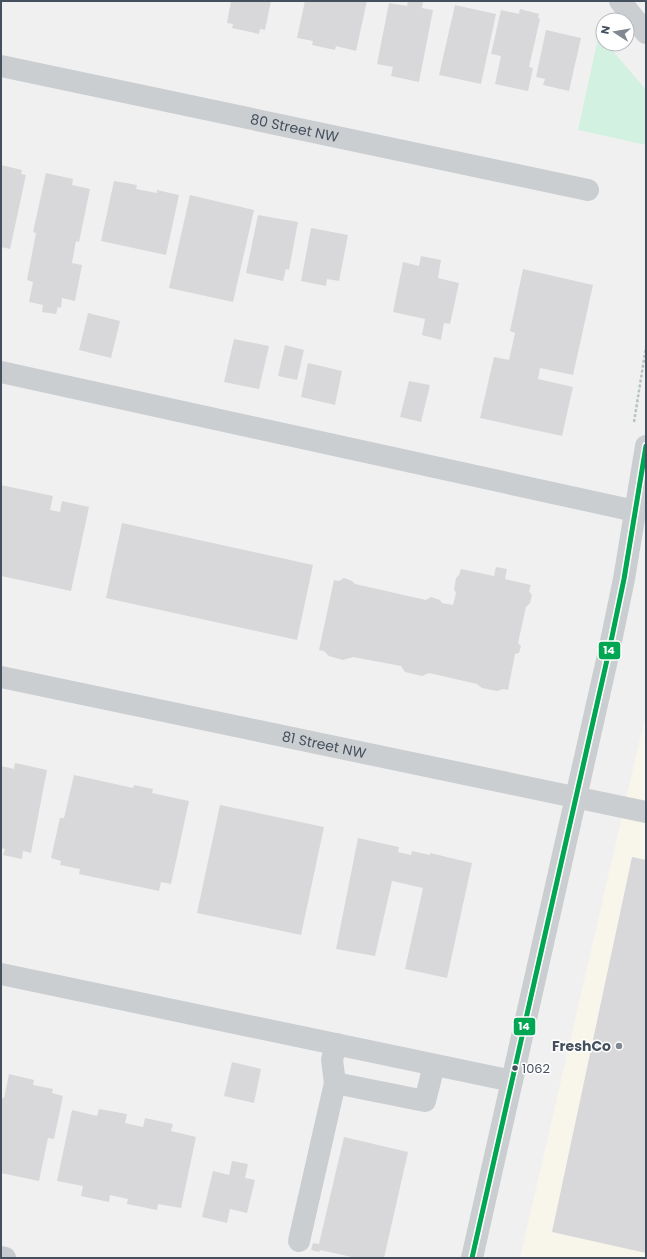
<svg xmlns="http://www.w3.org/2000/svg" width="647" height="1259" font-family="Poppins,sans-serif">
<rect width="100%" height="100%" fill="#f1f0f0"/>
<path fill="#f8f5eb" d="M646,713V1258H520Z"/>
<path fill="#d3f1e1" d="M599,34L603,39V44H607L646,90V145L578,130Z"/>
<path fill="#d8d8da" d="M231,1H271L265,30L260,29L259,34L232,28L233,24L227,23Z
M305,1H367L356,51L336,46L335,50L312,45L313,41L297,38Z
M408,1H423L422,8L433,10L419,82L391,76L393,67L377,64L389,3L407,6Z
M455,5L496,14L481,84L439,75Z
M520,9L539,14L538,18L540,19L529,67L533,68L528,91L495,84L501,56L491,54L501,10L519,14Z
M546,30L581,38L569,91L543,85L545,79L536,77Z
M1,165L22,170L21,174L26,175L10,249L1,247Z
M46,173L73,179L72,185L90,189L79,242L76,241L72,263L82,265L75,301L62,298L61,308L58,307L56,314L42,312L43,305L29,302L33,282L27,280L36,233L33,232Z
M114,181L137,185L136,189L157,193V190L179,195L166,255L101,241Z
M190,195L254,210L233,302L169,288Z
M258,215L298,222L289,270L286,269L283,281L246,273Z
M311,228L348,235L339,281L327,279L326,286L301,281Z
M421,256L441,260L438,278L459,283L450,324L444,323L441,340L422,335L425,319L393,312L403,262L419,266Z
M523,269L593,285L573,375L540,368L538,379L573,387L562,436L480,418L494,357L509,360L515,333L510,331Z
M88,313L120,321L111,358L79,350Z
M234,339L269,346L259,389L224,382Z
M285,345L304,350L297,380L278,376Z
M308,363L342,371L335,405L301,397Z
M409,381L430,385L421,422L400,417Z
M1,485L53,496L50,510L60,512L62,501L89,507L71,591L1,576Z
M122,523L313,565L297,640L106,598Z
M496,567L507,569L505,579L531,585L529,591L532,595L530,603L526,607L518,643L521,646L519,653L515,654L508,690L503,689L497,691L482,688L477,684L429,673L422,676L405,672L401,666L353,657L343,660L329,656L324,651L319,650L334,580L339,581L344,578L352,581L355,584L426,600L431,597L440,600L442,603L453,605L456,593L454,589L456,578L459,575L461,569L494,576Z
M15,763L47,770L31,853L23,851L22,859L3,855L5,849L1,848V766L14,769Z
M74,775L133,788L134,785L153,789L152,793L189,801L171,884L161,882L159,891L79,874L80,869L60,865L61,861L51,858L60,818H64Z
M220,805L324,827L301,935L197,913Z
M358,838L399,847L398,852L411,855L412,851L430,855V853L472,863L447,978L405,969L423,888L392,881L375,956L336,949Z
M632,857L646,860V1253L552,1232Z
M232,1062L261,1069L254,1103L224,1096Z
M9,1074L34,1080L33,1085L53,1089L52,1093L63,1096L54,1139L48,1138L39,1181L1,1173V1098H4Z
M99,1109L127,1114L125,1123L143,1127L145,1118L173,1124L171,1131L196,1137L181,1208L158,1204L157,1210L127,1204L128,1199L110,1195L109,1202L81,1196L83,1186L57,1181L72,1110L97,1116Z
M344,1137L408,1152L384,1258H356L320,1250L319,1252L311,1250L313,1243L319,1244Z
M232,1161L248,1164L245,1178L255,1180L247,1213L230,1209L227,1223L202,1217L213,1171L229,1175Z"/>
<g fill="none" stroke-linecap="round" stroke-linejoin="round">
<path stroke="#b7c5c2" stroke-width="2.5" stroke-dasharray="3 2" stroke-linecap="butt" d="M634,422L646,347"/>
<g stroke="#cbced1" stroke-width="22">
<path d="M620,1L646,33"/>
<path id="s1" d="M1,66L588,190"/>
<path d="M1,372L635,511"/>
<path id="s2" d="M1,677L646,812"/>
<path d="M1,974L512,1081"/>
<path d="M335,1083L332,1060L336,1044"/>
<path d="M299,1241L335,1083L425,1101L434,1065"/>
<path d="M472,1258L609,651L624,579L646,446"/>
</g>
<path stroke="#c6cbcf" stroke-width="22" d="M1,1257L5,1258"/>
<defs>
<path id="bus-1" d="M472,1258L609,651L624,579L646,446"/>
</defs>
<use href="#bus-1" stroke="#fff" stroke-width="8"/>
<use href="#bus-1" stroke="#00a651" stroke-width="5"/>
</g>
<circle fill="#818891" stroke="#fff" stroke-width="1.5" cx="619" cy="1046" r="4"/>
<circle fill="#45505e" stroke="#fff" stroke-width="1.5" cx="515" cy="1068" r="3.5"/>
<g text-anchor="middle" stroke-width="3" stroke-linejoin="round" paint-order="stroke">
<g font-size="13" fill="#45505e" stroke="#fff" text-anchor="start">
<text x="522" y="1073">1062</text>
</g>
<g font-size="14" fill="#45505e" stroke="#fff">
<text dy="5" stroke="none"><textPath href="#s1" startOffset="300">80 Street NW</textPath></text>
<text dy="5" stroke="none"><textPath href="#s2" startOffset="330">81 Street NW</textPath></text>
</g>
<g font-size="14" font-weight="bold" fill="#45505e" stroke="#fff" text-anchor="end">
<text x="611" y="1051">FreshCo</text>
</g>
</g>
<g stroke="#fff" stroke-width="1.5">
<rect x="598" y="641" width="23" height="19" rx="4" fill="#00a651"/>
<rect x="513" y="1017" width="23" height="19" rx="4" fill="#00a651"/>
</g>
<g font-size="11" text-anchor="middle" font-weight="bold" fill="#fff">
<text x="609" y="654">14</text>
<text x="524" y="1030">14</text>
</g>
<rect width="647" height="1259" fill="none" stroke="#45505e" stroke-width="4"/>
<g transform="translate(615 32) rotate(282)"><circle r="19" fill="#ffffff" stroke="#b5b9bf"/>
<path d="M0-3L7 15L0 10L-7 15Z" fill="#818891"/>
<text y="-6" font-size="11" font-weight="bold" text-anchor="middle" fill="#45505e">N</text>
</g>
</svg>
